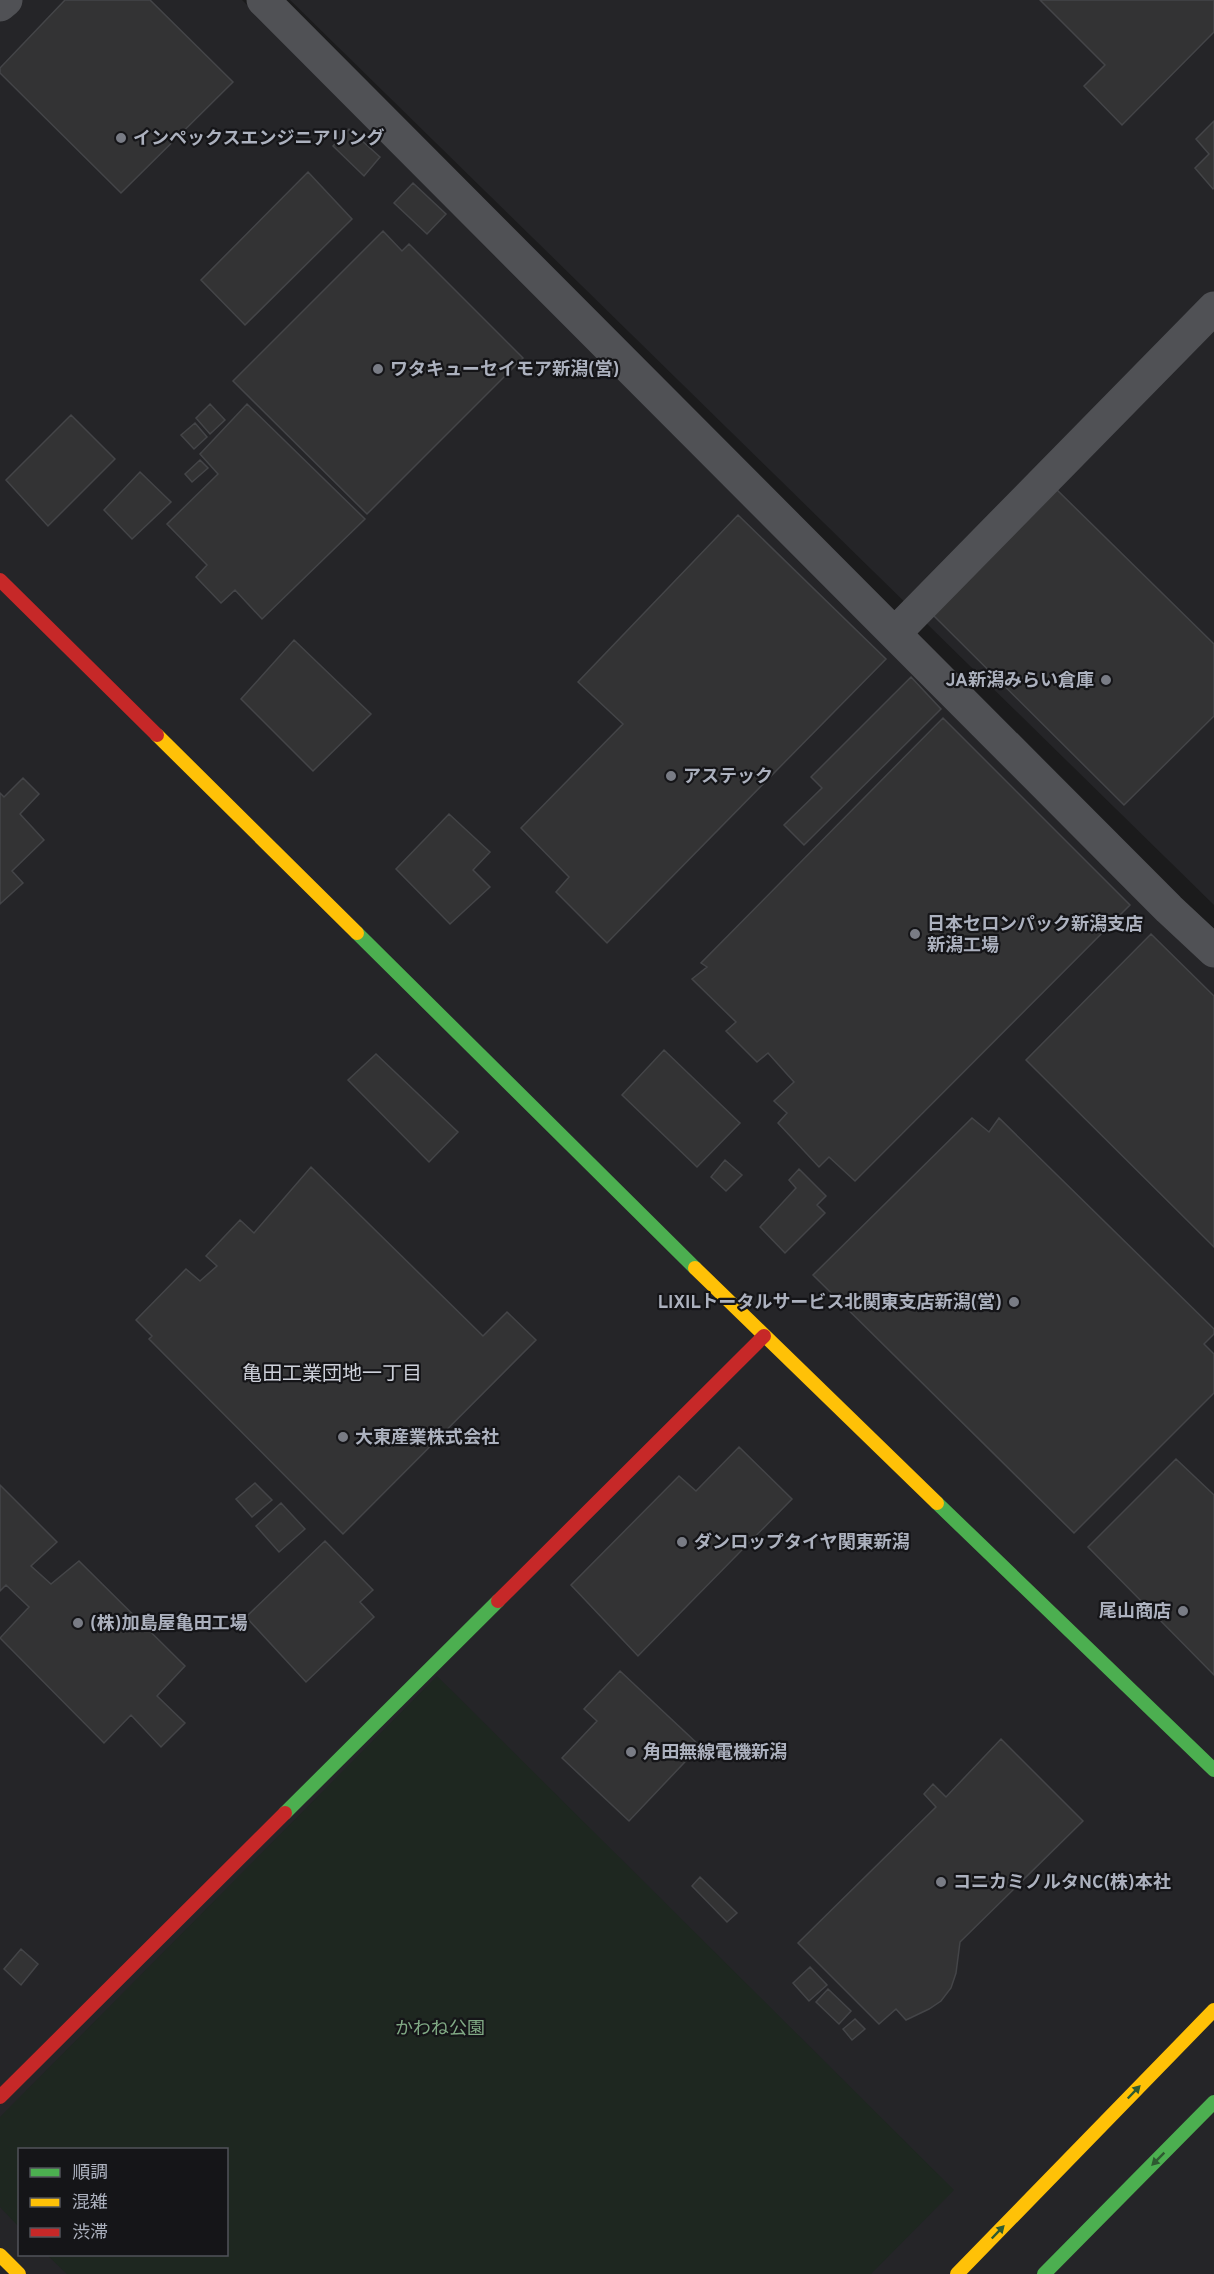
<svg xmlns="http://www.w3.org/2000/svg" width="1214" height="2274" font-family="Overpass,'Noto Sans JP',sans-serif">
<rect width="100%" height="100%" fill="#1b1b1c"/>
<path fill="#252528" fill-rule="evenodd" d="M21,0H242L1214,958V2274H0V20ZM20,2150H226V2254H20Z
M290,0H1214V905Z"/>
<path fill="#1e2720" d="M437,1676L954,2190L871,2274H67L47,2255L226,2254V2150H20L19,2227L0,2207V2117Z"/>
<path fill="#333334" stroke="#444548" stroke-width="1.5" d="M65,0H150L233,82L121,193L0,73V68Z
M1040,0H1214V32L1122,125L1084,86L1105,65Z
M1214,121V188L1213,189L1195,168L1209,154L1196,139Z
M349,129L380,157L364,176L333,146Z
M308,172L352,219L245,325L201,280Z
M413,183L446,214L427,234L394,203Z
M383,231L402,251L409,244L523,358L367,514L233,381Z
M210,404L225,420L210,434L196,418Z
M247,404L365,519L262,619L235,590L221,603L196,577L207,565L167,524L218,474L200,454Z
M71,415L115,459L48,526L6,480Z
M195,423L207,437L194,449L181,435Z
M200,460L208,468L192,482L185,474Z
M140,472L171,502L132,539L104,510Z
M1054,487L1214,644V716L1124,805L933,615Z
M738,515L886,659L607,943L556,892L569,877L521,828L623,724L578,682Z
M294,640L371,714L313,771L241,699Z
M911,677L941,709L804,845L784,825L822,788L811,777Z
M943,718L1130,905L855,1181L829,1157L819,1167L778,1123L787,1113L774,1101L794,1082L768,1053L757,1062L726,1031L736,1022L692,979L707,967L701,963Z
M23,778L39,794L20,814L44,840L12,871L23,883L0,904V793L4,797Z
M449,814L490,852L473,870L490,887L450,924L396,869Z
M1151,934L1214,996V1247L1026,1060Z
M664,1050L740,1123L697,1167L622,1095Z
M376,1054L458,1132L429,1162L348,1080Z
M972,1118L989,1132L999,1118L1214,1329V1334L1204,1344L1214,1354V1393L1074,1533L813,1275Z
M725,1160L742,1175L726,1191L711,1177Z
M311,1167L483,1336L507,1312L536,1340L343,1534L149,1339L152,1336L136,1320L186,1269L200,1281L217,1266L206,1256L240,1220L254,1233Z
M799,1169L826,1196L817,1205L825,1213L785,1253L760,1227L796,1188L789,1180Z
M739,1447L792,1499L638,1656L571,1585L679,1476L696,1491Z
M1176,1459L1214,1495V1675L1088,1547Z
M255,1483L272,1500L252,1517L236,1499Z
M0,1485L57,1542L31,1566L51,1584L79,1561L185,1666L157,1696L185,1723L161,1747L131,1715L104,1743L0,1638L29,1607L6,1585L0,1591Z
M281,1503L305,1529L279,1552L256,1526Z
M325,1541L373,1590L360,1602L374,1617L306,1682L246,1617Z
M620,1671L700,1746L629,1821L562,1758L597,1721L584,1709Z
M1001,1739L1083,1821L960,1942L956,1973L951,1988L941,2001L929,2009L906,2020L896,2009L879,2024L798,1943L936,1807L924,1794L933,1784L946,1797Z
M700,1877L737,1913L727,1922L692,1886Z
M21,1949L38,1964L21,1985L4,1969Z
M810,1967L827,1985L809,2001L793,1983Z
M828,1989L851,2011L839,2024L816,2002Z
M855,2019L865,2029L852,2040L843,2029Z"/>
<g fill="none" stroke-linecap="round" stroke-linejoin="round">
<path stroke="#505155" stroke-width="33" d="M263,0L1169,909L1214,951
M0,5L6,0
M895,633L1214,308"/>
<path stroke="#4caf50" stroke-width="14" d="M357,933L695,1268
M937,1503L1214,1770
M285,1813L498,1601
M1044,2274L1214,2102"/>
<path stroke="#ffc107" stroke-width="14" d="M157,735L357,933
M695,1268L937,1503
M0,2255L19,2274
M957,2274L1214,2010"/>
<path stroke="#c62828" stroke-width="14" d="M0,580L157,735
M498,1601L764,1336
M0,2097L285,1813"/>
</g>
<defs><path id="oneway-solid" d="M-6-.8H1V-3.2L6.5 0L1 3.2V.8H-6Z" transform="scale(1.5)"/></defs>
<g fill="#2e5a31">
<use href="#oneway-solid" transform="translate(1134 2092) rotate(-46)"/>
<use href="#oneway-solid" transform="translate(1158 2159) rotate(135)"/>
<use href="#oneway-solid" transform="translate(998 2232) rotate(-46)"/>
</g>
<g fill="#797c85" stroke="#151518" stroke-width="2">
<circle cx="121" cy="138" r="6"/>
<circle cx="378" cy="369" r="6"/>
<circle cx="1106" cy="680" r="6"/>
<circle cx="671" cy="776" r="6"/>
<circle cx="915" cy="934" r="6"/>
<circle cx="1014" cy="1302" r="6"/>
<circle cx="343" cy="1437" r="6"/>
<circle cx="682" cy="1542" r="6"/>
<circle cx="1183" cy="1611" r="6"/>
<circle cx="78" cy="1623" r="6"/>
<circle cx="631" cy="1752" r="6"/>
<circle cx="941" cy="1882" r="6"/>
</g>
<g text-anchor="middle" stroke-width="4.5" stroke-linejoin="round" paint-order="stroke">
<g font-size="18" font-weight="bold" fill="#acb1be" stroke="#151518" text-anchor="start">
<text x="133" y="144">インペックスエンジニアリング</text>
<text x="390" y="375">ワタキューセイモア新潟(営)</text>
<text x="1094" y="686" text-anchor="end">JA新潟みらい倉庫</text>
<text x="683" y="782">アステック</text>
<text x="927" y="930">日本セロンパック新潟支店<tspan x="927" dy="21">新潟工場</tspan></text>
<text x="1002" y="1308" text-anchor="end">LIXILトータルサービス北関東支店新潟(営)</text>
<text x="355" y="1443">大東産業株式会社</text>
<text x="694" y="1548">ダンロップタイヤ関東新潟</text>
<text x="1171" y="1617" text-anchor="end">尾山商店</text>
<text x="90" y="1629">(株)加島屋亀田工場</text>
<text x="643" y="1758">角田無線電機新潟</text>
<text x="953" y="1888">コニカミノルタNC(株)本社</text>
</g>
<g font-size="18" fill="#81aa85" stroke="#151518">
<text x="440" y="2034">かわね公園</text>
</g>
<g font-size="20" fill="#cdd0d9" stroke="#151518">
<text x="332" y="1380">亀田工業団地一丁目</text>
</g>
</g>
<rect x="18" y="2148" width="210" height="108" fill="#151518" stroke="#51535a" stroke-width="1.5"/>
<rect x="30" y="2168" width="30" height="9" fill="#4caf50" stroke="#51535a" stroke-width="1.5"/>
<text x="72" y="2178" font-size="18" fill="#acb1be">順調</text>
<rect x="30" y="2198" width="30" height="9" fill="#ffc107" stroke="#51535a" stroke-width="1.5"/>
<text x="72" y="2208" font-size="18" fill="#acb1be">混雑</text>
<rect x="30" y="2228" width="30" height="9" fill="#c62828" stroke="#51535a" stroke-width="1.5"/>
<text x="72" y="2238" font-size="18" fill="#acb1be">渋滞</text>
</svg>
